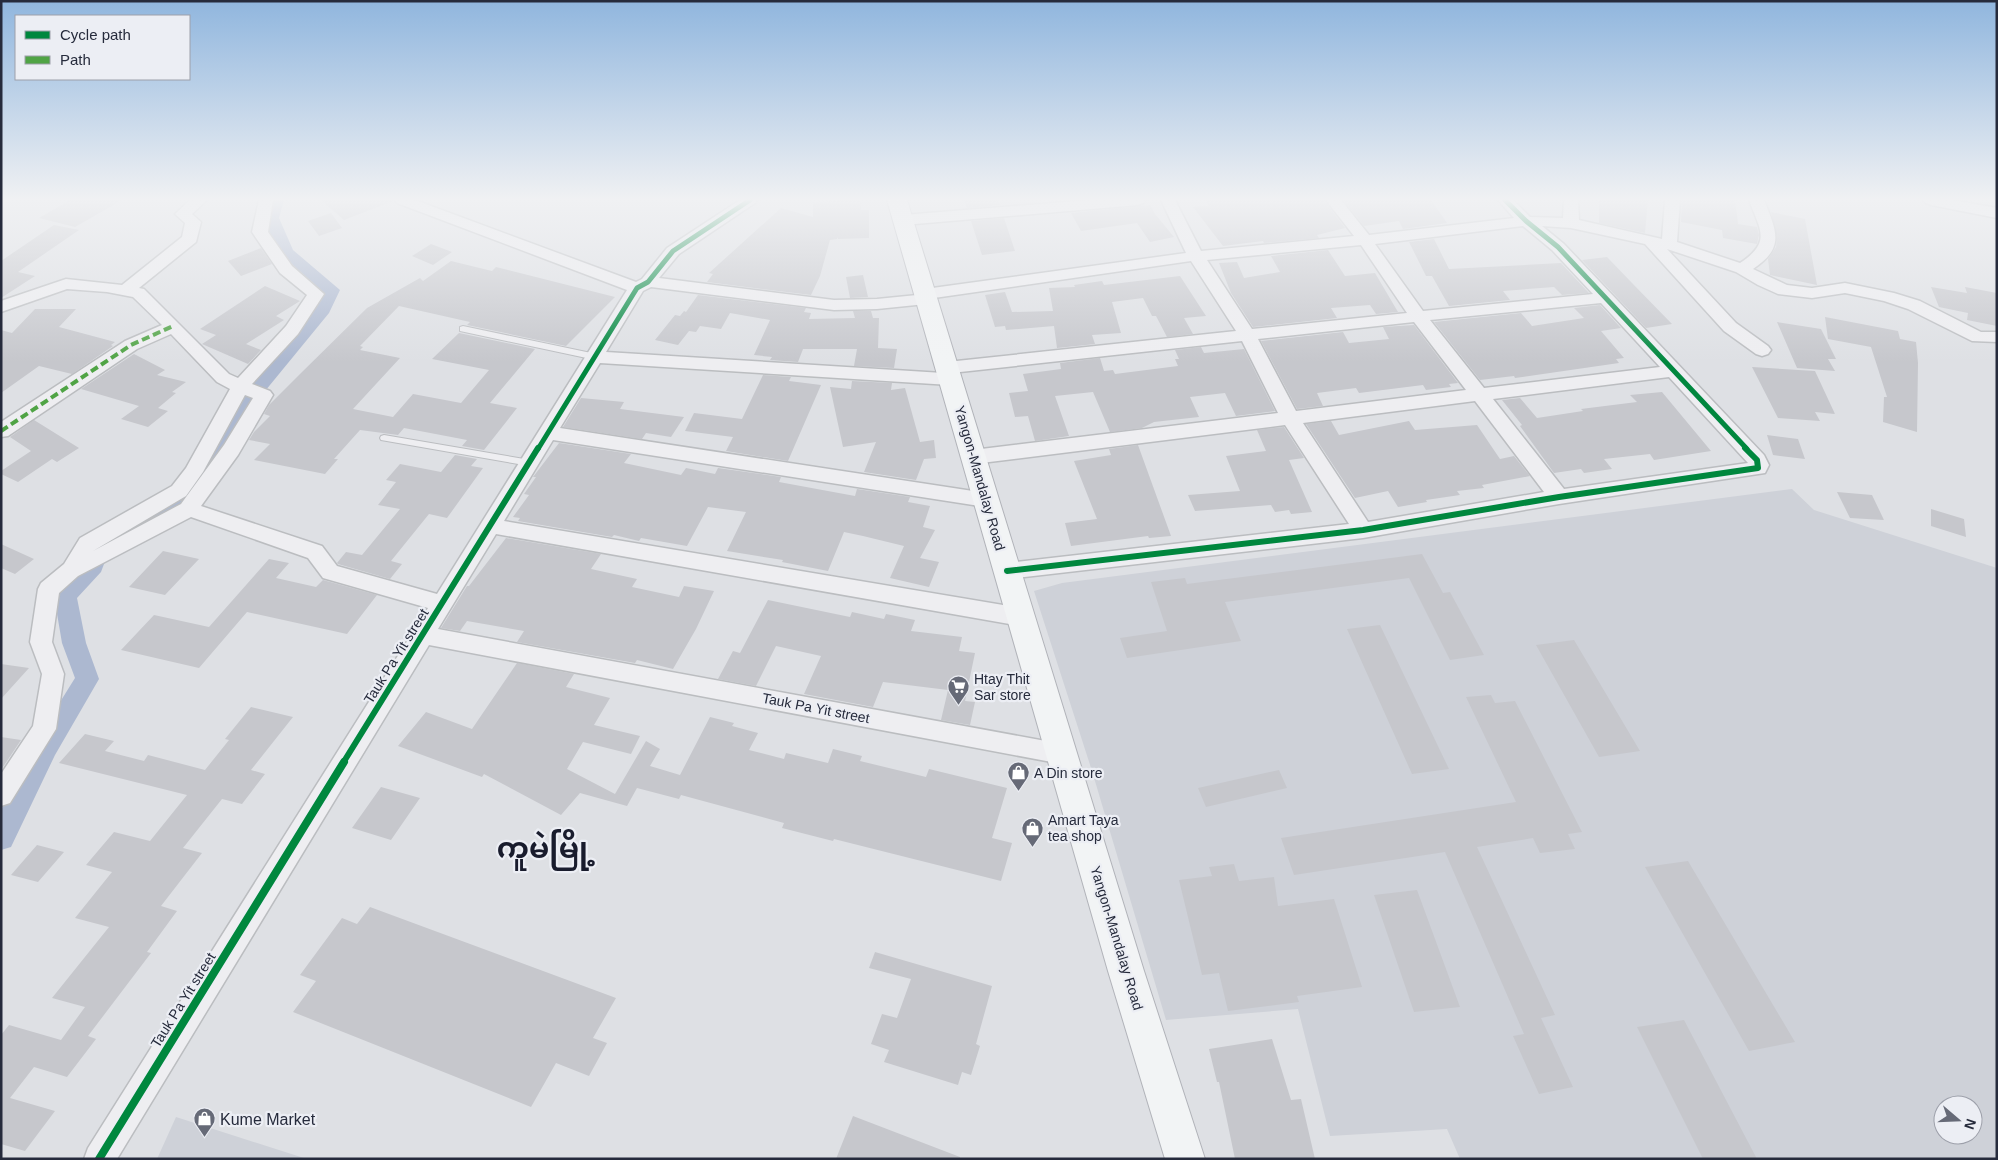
<svg xmlns="http://www.w3.org/2000/svg" width="1998" height="1160" font-family="Helvetica,'Noto Sans Myanmar',sans-serif">
<rect width="100%" height="100%" fill="#dee0e4"/>
<path fill="#ced1d8" fill-rule="evenodd" d="M1792,489L1814,510L1997,568V1159H1460L1447,1129L1330,1136L1298,1009L1166,1020L1092,771L1034,591L1062,583ZM1943,1105H1973V1135H1943Z
M176,1117L307,1159H157Z"/>
<g fill="none" stroke-linecap="round" stroke-linejoin="round">
<path fill="#acb8d0" fill-rule="evenodd" d="M268,200H284L279,218L293,250L340,290L329,313L252,407L210,481L178,514L107,556L101,572L77,598L86,643L99,679L55,755L11,847L1,850V810L37,739L75,678L62,643L54,596L57,590L83,562L89,545L162,504L196,471L237,399L315,307L322,291L278,252L263,218Z"/>
</g>
<path fill="#c6c7cc" d="M70,200H122L75,227L39,218Z
M321,200H393V201L344,220Z
M838,200H860L861,210H869V238L838,239V237L837,239L830,240L820,276L811,295L707,282L713,274L709,273L781,208L813,217V202L838,201Z
M964,200H998L1000,205L967,208Z
M1205,200H1324L1345,228L1317,235L1319,238L1264,243L1263,241L1223,246L1193,207L1209,206Z
M1343,200H1431L1447,223L1403,229L1399,221L1364,226Z
M1599,200H1648L1645,233L1599,223Z
M1682,200H1735L1738,224L1757,227L1759,235L1757,244L1723,238L1722,230L1681,222Z
M1150,205L1155,214L1174,237L1150,242L1137,223L1081,231L1071,213Z
M1771,212L1805,219L1817,285L1770,275L1768,259L1776,247L1777,238Z
M331,213L342,228L319,236L308,221Z
M1004,218L1015,251L982,255L971,221Z
M54,225L79,230L18,272L35,276L1,298V261Z
M1434,239L1449,269L1561,263L1589,293L1562,295L1554,287L1503,291L1510,300L1449,306L1432,276H1426L1409,242Z
M431,244L452,252L433,265L412,256Z
M261,248L272,264L241,276L228,261Z
M1328,250L1345,276L1375,273L1398,312L1376,314L1370,305L1331,308L1337,318L1253,327L1231,293L1219,263L1237,262L1244,278L1280,272L1271,256Z
M1607,257L1633,284L1672,324L1646,328L1582,260Z
M451,261L492,271L496,267L615,297L566,346L467,325L470,322L399,306L360,346L363,347L360,350L400,358L353,409L393,417L413,394L461,403L489,370L432,359L459,333L535,349L490,403L517,408L484,450L462,446L467,440L404,428L398,435L360,430L334,459H338L325,474L254,460L270,444L249,440L254,432L270,416L264,414L269,405L300,374L367,308L420,278L423,281Z
M863,275L868,297L850,298L846,277Z
M1180,276L1206,316L1184,318L1193,334L1167,337L1156,316H1152L1143,298L1112,302L1121,333L1092,335L1095,344L1057,348L1054,326L1006,330L1005,326L995,327L985,295L1005,292L1012,312L1053,311L1049,288L1075,287L1074,285L1102,281L1104,285Z
M265,286L300,301L276,316L284,320L246,344L261,350L248,364L202,344L216,335L200,329Z
M1931,287L1967,293L1965,287L1997,293V326L1967,320L1968,313L1939,307Z
M698,295L806,308L804,312L811,313L809,319L855,318L853,311H871L873,318H879L878,348L897,349L894,368L854,366L857,349H803L798,362L770,360L772,357L754,355L770,320L730,313L721,329L700,326L696,332L689,331L678,345L655,340L675,315L680,316L684,311L686,312Z
M1600,305L1621,328L1601,331L1624,358L1616,359L1619,363L1515,378L1514,376L1480,380L1434,322L1521,313L1532,326L1584,318L1574,308Z
M35,309H76L59,327L115,342L111,345L113,346L72,374L39,366L1,393V330L12,333Z
M1825,317L1898,331L1900,339L1916,342L1918,363L1917,432L1883,422L1884,397H1887L1871,347L1828,339Z
M1777,322L1821,329L1836,359H1828L1835,371L1797,368Z
M1414,325L1458,383L1449,384L1451,387L1426,390L1423,385L1359,393L1356,388L1317,393L1323,406L1297,409L1261,341L1343,332L1349,343L1389,339L1383,327Z
M1201,347L1204,353L1244,349L1275,411L1236,416L1225,393L1190,397L1199,417L1154,422L1142,428L1110,432L1093,392L1055,396L1069,436L1035,441L1028,416L1015,417L1009,393L1028,391L1023,374L1061,369L1060,363L1100,358L1104,371L1113,370L1115,374L1178,366L1175,359H1179L1175,350Z
M134,354L165,370L157,375L186,382L172,392L176,393L158,408L168,411L148,427L121,419L139,406L81,389Z
M1752,367L1815,371L1835,414L1815,412L1820,421L1778,418Z
M763,375L791,377L789,381L821,385L788,461L726,451L733,437L685,431L694,413L742,419Z
M852,381L892,383L891,390L905,388L920,442L934,440L936,458L924,459L916,480L864,472L876,442L843,447L830,387L851,389Z
M1662,392L1711,451L1654,460L1650,454L1604,459L1612,469L1584,473L1581,469L1554,473L1520,426L1522,425L1502,400L1520,398L1537,418L1583,411L1581,409L1637,402L1630,395Z
M581,398L624,402L620,409L684,417L671,437L646,433L642,439L563,427Z
M34,420L79,448L57,462L52,459L18,482L1,474V471L31,451L10,437Z
M1331,421L1339,435L1409,421L1415,430L1477,425L1500,459L1514,456L1530,476L1482,485L1484,488L1457,491L1460,495L1426,500L1427,502L1398,507L1388,491L1355,498L1306,424Z
M1284,427L1304,458L1289,460L1312,512L1291,514L1289,510L1275,512L1271,505L1195,511L1188,495L1240,491L1226,456L1266,451L1257,430Z
M1767,435L1798,439L1805,459L1773,455Z
M559,443L631,454L624,463L681,475L686,468L715,474L718,468L781,477L779,482L855,496L857,489L910,497L908,502L930,506L923,527L935,530L920,558L939,562L929,587L890,578L904,546L863,536L844,532L828,571L782,562L783,560L727,551L746,512L708,507L687,546L641,538L639,541L614,535L612,537L518,521L520,518L513,517L529,495L524,494L536,477H533Z
M1138,445L1171,536L1149,538L1148,536L1071,546L1065,523L1097,519L1074,461L1111,455L1109,449Z
M455,455L477,459L471,466L483,468L447,518L429,514L391,561L402,564L390,579L338,564L337,563L346,552L362,555L400,509L378,505L396,482L386,480L400,464L441,472Z
M1837,492L1872,495L1884,520L1850,518Z
M1931,509L1964,519L1966,537L1931,526Z
M506,538L601,554L591,569L637,579L632,587L679,597L684,586L714,591L696,629L673,669L637,660L635,663L517,642L524,631L467,621L460,631L441,628L467,586H469Z
M1,544L34,559L15,574L1,568Z
M163,551L199,559L165,595L129,587Z
M1422,554L1443,593L1450,592L1484,655L1450,660L1409,578L1225,602L1241,641L1127,658L1120,638L1167,631L1151,582L1185,578L1187,584Z
M269,559L289,563L276,578L316,587L323,580L377,595L347,634L247,612L199,668L121,650L154,615L209,627Z
M768,600L850,617L852,612L884,619L886,614L915,620L911,631L962,637L959,651L975,653L965,701L975,702L970,725L941,720L948,690L883,682L873,707L804,694L821,656L776,646L756,686L718,679L733,651L740,653Z
M1380,625L1449,769L1412,774L1347,629Z
M1574,640L1640,751L1599,757L1536,645Z
M517,663L574,674L566,687L610,698L594,725L640,736L631,754L583,742L567,769L615,794L646,741L660,749L650,766L680,775L710,717L734,723L732,726L758,733L749,750L784,759L786,753L828,763L833,749L862,756L860,761L926,777L929,769L1007,788L992,838L1012,843L1001,881L834,839L833,841L782,828L784,823L681,795L679,799L637,788L627,806L580,793L561,815L484,774L482,777L398,746L426,712L472,729Z
M1,664L29,668L1,699Z
M1491,695L1495,703L1515,701L1582,832L1568,834L1575,849L1540,853L1533,838L1477,847L1555,1015L1541,1018L1573,1087L1539,1094L1513,1036L1524,1034L1445,852L1294,875L1281,838L1516,802L1466,697Z
M251,707L293,717L251,770L265,774L242,804L222,799L183,848L202,853L161,906L177,911L147,952L151,953L88,1036L96,1039L67,1077L34,1067L10,1098L55,1111L25,1151L1,1144V1035L9,1025L61,1040L85,1007L52,998L109,927L75,918L112,872L86,865L114,832L150,841L187,795L59,763L85,734L114,741L105,751L144,761L148,755L205,770L229,740L225,739Z
M1,737L21,740L1,770Z
M1279,770L1287,788L1206,807L1198,788Z
M381,787L420,798L391,840L352,828Z
M37,845L64,852L38,882L11,875Z
M1688,861L1795,1042L1749,1051L1645,867Z
M1234,864L1239,881L1274,877L1278,906L1334,899L1362,987L1297,996L1299,1002L1228,1011L1219,973L1202,975L1179,880L1212,876L1209,867Z
M1417,890L1460,1007L1414,1012L1374,895Z
M370,907L616,998L593,1038L607,1043L589,1076L556,1063L531,1107L293,1012L316,981L300,975L342,918L357,924Z
M875,952L992,986L976,1044L980,1046L971,1075L962,1072L958,1085L884,1062L889,1050L871,1044L882,1014L897,1018L911,979L869,968Z
M1684,1020L1757,1159H1703L1637,1027Z
M1272,1039L1291,1100L1301,1099L1315,1159H1235L1219,1082H1217L1209,1049Z
M853,1116L960,1157V1159H836Z"/>
<g fill="none" stroke-linecap="round" stroke-linejoin="round">
<defs>
<path id="lane" d="M463,326L596,354L600,357L596,360L460,331V327Z
M384,435L530,460L535,463L530,466L381,440L380,438L381,436Z"/>
<path id="street" d="M190,200H207L192,214L201,222L196,242L139,288L144,289L229,374L238,378L286,326L307,295L280,273L252,232L259,200H273L268,232L292,266L324,294L298,334L252,384L270,391L273,395L238,455L201,506L322,546L337,566L437,594L627,290L397,203L395,200H415L636,282L642,279L667,248L740,200H757L755,203L679,254L659,278L834,300L877,299L917,295L919,290L925,289L1186,253L1161,200H1175L1201,251L1354,236L1326,200H1341L1369,235L1514,218L1498,200H1513L1530,217L1563,218L1564,200H1578L1579,220L1662,239L1665,200H1680L1677,242L1740,263C1772,242 1760,230 1749,200H1764C1776,231 1786,247 1753,269L1787,285L1812,288L1845,283L1894,293L1920,301L1981,332H1997V342L1972,341L1908,309L1884,301L1845,293L1812,298L1778,294L1758,285L1736,272L1667,249L1736,323L1768,346L1771,350L1768,354L1762,356L1756,354L1724,331L1645,244L1571,228L1542,226L1564,244L1764,455L1769,465L1765,473L1559,504L1363,538L1007,579L1000,577L996,571L1000,565L1007,563L1349,524L1285,425L973,464L966,462L963,457L966,452L973,450L1278,413L1242,341L951,373L956,375L959,379L956,383L950,385L600,363L560,428L986,493L993,495L996,500L993,505L986,507L553,440L504,521L1021,608L1029,611L1032,617L1029,623L1021,626L496,534L438,629L1062,744L1071,747L1074,754L1071,761L1062,764L429,645L117,1159H84L88,1148L428,608L323,578L308,558L191,517L78,576L59,593L52,642L64,674L56,729L10,803L1,806V774L33,726L42,674L30,642L38,589L41,583L64,564L80,538L172,486L186,468L230,389L217,382L171,334L137,349L8,436L1,437V422L125,341L162,325L133,297L107,292L67,289L1,312V301L66,279L122,285L182,237L185,223L175,214ZM1523,226L1552,250L1593,294L1423,311L1375,244ZM1361,245L1407,313L1252,329L1207,260ZM1191,261L1236,331L947,362L941,364L938,368L943,373L606,352L643,291L651,287L834,310L877,309L926,304L932,303L934,298ZM1601,303L1660,367L1484,388L1430,320ZM1414,322L1466,390L1296,411L1258,339ZM1669,377L1748,463L1564,489L1493,399ZM245,395L253,398L224,445L181,504L93,551L186,496L203,472ZM1475,401L1544,492L1368,522L1303,423Z
M1090,200H1146L1143,203L1138,205L903,225L898,223L895,220L898,217L903,215Z
M1923,200H1952L1997,208V218L1931,205L1926,203Z"/>
<path id="highway" d="M887,200H907L1144,971L1205,1159H1165L1108,971Z"/>
</defs>
<use href="#lane" stroke="#bbbdc0" stroke-width="2"/>
<use href="#street" stroke="#bbbdc0" stroke-width="3"/>
<use href="#highway" stroke="#b1b3b9" stroke-width="2"/>
<use href="#lane" fill="#eeeef1" fill-rule="evenodd"/>
<use href="#street" fill="#eeeef1" fill-rule="evenodd"/>
<use href="#highway" fill="#f2f4f5" fill-rule="evenodd"/>
<path stroke="#50a445" stroke-width="4" stroke-dasharray="8 4" stroke-linecap="butt" d="M1,431L131,345L173,326"/>
<defs>
<path id="cycleway-far2" d="M1505,200L1526,221L1558,247L1747,449
M538,449L637,288L648,282L673,251L750,200"/>
<path id="cycleway-far1" d="M1007,571L1363,530L1559,497L1758,468L1757,460L1745,448
M343,763L538,448"/>
<path id="cycleway" d="M99,1159L344,762"/>
</defs>
<use href="#cycleway-far2" stroke="#eceef4" stroke-width="8"/>
<use href="#cycleway-far1" stroke="#eceef4" stroke-width="9"/>
<use href="#cycleway" stroke="#eceef4" stroke-width="11"/>
<use href="#cycleway-far2" stroke="#00873e" stroke-width="5"/>
<use href="#cycleway-far1" stroke="#00873e" stroke-width="6"/>
<use href="#cycleway" stroke="#00873e" stroke-width="8"/>
</g>
<linearGradient id="sky" x2="0" y2="1"><stop stop-color="#90b6de"/><stop offset="0.55" stop-color="#f0f1f3"/><stop offset="1" stop-color="#f0f1f3" stop-opacity="0"/></linearGradient>
<rect width="1998" height="362" fill="url(#sky)"/>
<defs>
<symbol id="supermarket-pin" viewBox="-11 -11 22 30"><path d="M0 17L-7.5 6A9.5 9.5 0 1 1 7.5 6Z" fill="#666a77" stroke="#eceef4"/><path d="M-6-5.5h2.5l.6 2H6L4.5 2H-2.5L-4.4-4H-6ZM-1.5 3.2a1.3 1.3 0 1 0 .1 0ZM3 3.2a1.3 1.3 0 1 0 .1 0Z" fill="#fff"/></symbol>
<symbol id="shop-pin" viewBox="-11 -11 22 30"><path d="M0 17L-7.5 6A9.5 9.5 0 1 1 7.5 6Z" fill="#666a77" stroke="#eceef4"/><path d="M-5-2.5h2.3a2.7 3.5 0 0 1 5.4 0H5L5.5 6h-11ZM-1.5-2.5h3a1.5 2.3 0 0 0-3 0Z" fill="#fff"/></symbol>
</defs>
<g fill-rule="evenodd">
<use href="#supermarket-pin" x="946" y="674" width="25" height="34"/>
<use href="#shop-pin" x="1006" y="760" width="25" height="34"/>
<use href="#shop-pin" x="1020" y="816" width="25" height="34"/>
<use href="#shop-pin" x="192" y="1106" width="25" height="34"/>
</g>
<g text-anchor="middle" stroke-width="4.5" stroke-linejoin="round" paint-order="stroke">
<g font-size="14" fill="#262b3c" stroke="#eceef4">
<text transform="translate(980 478) rotate(74)" y="5">Yangon-Mandalay Road</text>
<text transform="translate(396 656) rotate(-58)" y="5">Tauk Pa Yit street</text>
<text transform="translate(816 708) rotate(11)" y="5">Tauk Pa Yit street</text>
<text transform="translate(1117 938) rotate(73)" y="5">Yangon-Mandalay Road</text>
<text transform="translate(183 1000) rotate(-58)" y="5">Tauk Pa Yit street</text>
</g>
<g font-size="14" fill="#262b3c" stroke="#eceef4" text-anchor="start">
<text x="974" y="684">Htay Thit<tspan x="974" dy="16">Sar store</tspan></text>
<text x="1034" y="778">A Din store</text>
<text x="1048" y="825">Amart Taya<tspan x="1048" dy="16">tea shop</tspan></text>
</g>
<g font-size="16" fill="#262b3c" stroke="#eceef4" text-anchor="start">
<text x="220" y="1125">Kume Market</text>
</g>
<g font-size="29" font-weight="bold" fill="#191c2d" stroke="#eceef4">
<text x="546" y="858">ကူမဲမြို့</text>
</g>
</g>
<rect width="1998" height="1160" fill="none" stroke="#262b3c" stroke-width="5"/>
<rect x="15" y="15" width="175" height="65" fill="#eceef4" stroke="#9da0aa"/>
<rect x="25" y="31" width="25" height="8" fill="#00873e" stroke="#9da0aa"/>
<text x="60" y="40" font-size="15" fill="#262b3c">Cycle path</text>
<rect x="25" y="56" width="25" height="8" fill="#50a445" stroke="#9da0aa"/>
<text x="60" y="65" font-size="15" fill="#262b3c">Path</text>
<g transform="translate(1958 1120) rotate(109)"><circle r="24" fill="#eceef4" stroke="#9da0aa"/>
<path d="M0-4L9 19L0 12L-9 19Z" fill="#666a77"/>
<text y="-8" font-size="14" font-weight="bold" text-anchor="middle" fill="#262b3c">N</text>
</g>
</svg>
